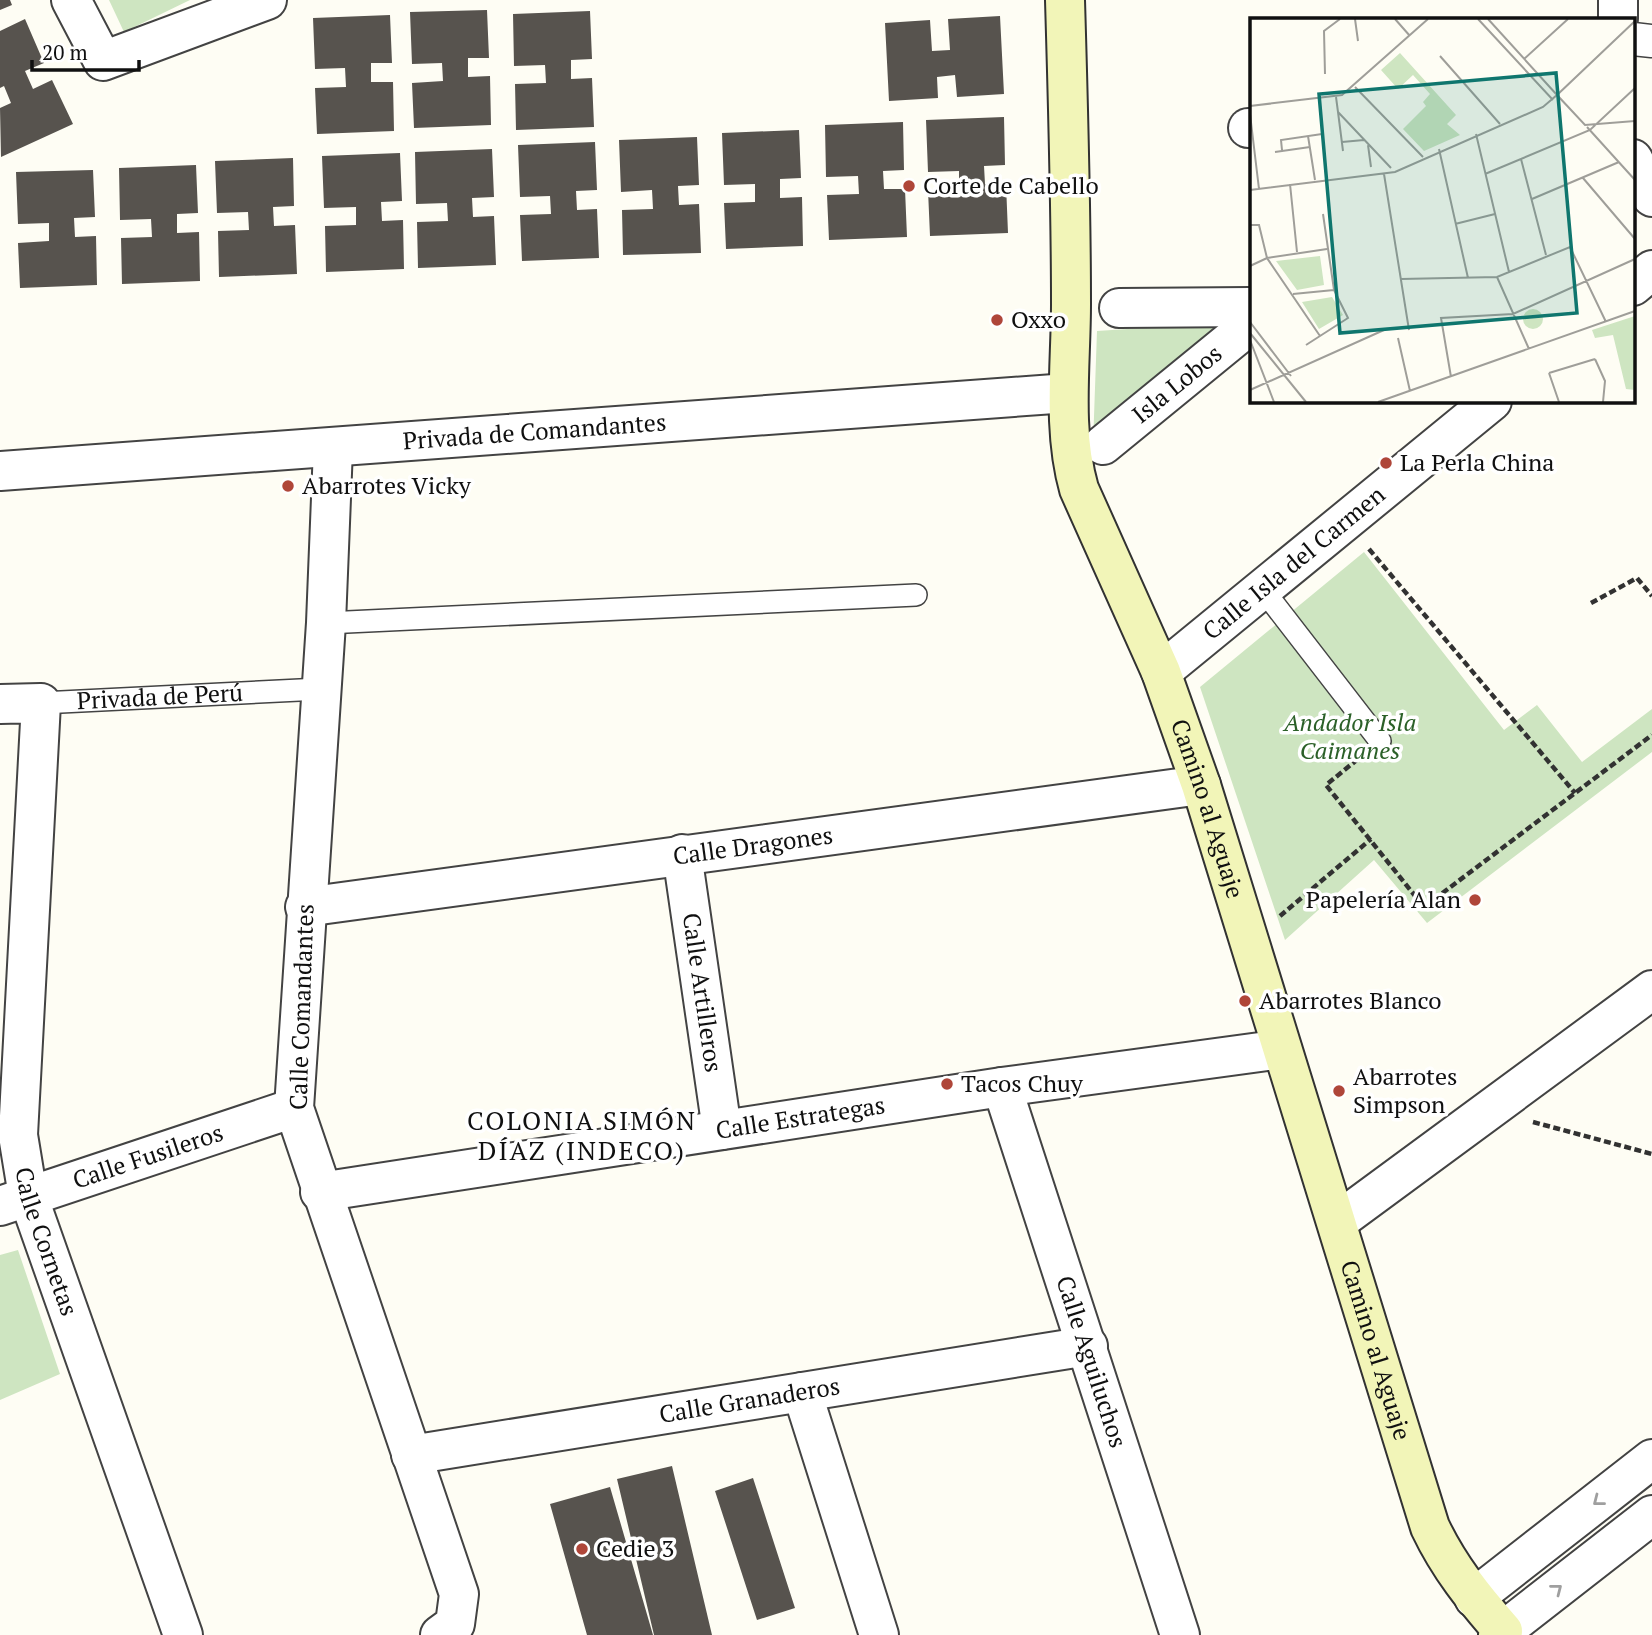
<svg xmlns="http://www.w3.org/2000/svg" width="1652" height="1635" font-family="'PT Serif',serif">
<rect width="100%" height="100%" fill="#fefdf4"/>
<path fill="#cee5c1" d="M109,0H190L124,32Z
M1234,322L1093,445L1097,331Z
M1364,552L1504,730L1537,705L1582,762L1652,709V752L1427,923L1374,860L1285,940L1200,687Z
M18,1250L60,1374L0,1400V1255Z"/>
<path fill="#57534e" d="M0,0H10L12,5L0,10Z
M487,10L489,58H468V77L490,76L491,125L414,128L412,83L443,81L442,63L412,64L410,12Z
M590,11L592,59L571,60V79L592,78L594,127L516,130L515,84L546,83L545,65L514,66L513,14Z
M390,15L392,63H371V82H393L394,131L317,134L315,88L346,87L345,68L315,69L313,18Z
M1000,16L1004,94L957,97L955,75L937,77L938,98L889,101L885,23L930,20L932,51L950,50L948,19Z
M25,19L44,63L25,71L33,89L52,80L73,124L1,157L0,108L11,103L4,86L0,88V31Z
M1004,117L1005,165L984,166L985,184H1006L1008,233L930,236L928,190L959,189V171L928,172L926,120Z
M903,122L904,170L883,171L884,189H905L907,237L829,240L827,195L859,194L858,176L826,177L825,125Z
M799,130L801,178L780,179V198L802,197L803,246L726,249L724,203L755,202V184L724,185L722,133Z
M697,137L699,185L678,186L679,205L699,204L701,253L623,255L622,210L653,209L652,190L621,192L619,140Z
M595,142L597,190L576,191L577,210L597,209L599,258L522,261L520,215L551,214L550,196L520,197L518,145Z
M492,149L494,197L472,198L473,217L494,216L496,265L418,268L417,222L448,221L447,203L416,204L415,152Z
M400,153L402,201L381,202L382,221L403,220L404,269L326,272L325,226L356,225V207L324,208L322,156Z
M293,158L294,206L273,207L274,226L295,225L297,274L219,277L218,231L249,230L248,212L217,213L215,161Z
M196,165L198,213L177,214V233L199,232L200,281L122,284L121,238L152,237L151,219L120,220L119,168Z
M93,170L95,217L74,218L75,237L96,236L97,285L20,288L18,243L49,241V223L18,224L16,172Z
M672,1466L712,1635H654L617,1479Z
M753,1478L795,1608L757,1620L715,1491Z
M610,1487L653,1635H587L550,1504Z"/>
<g fill="none" stroke-linecap="round" stroke-linejoin="round">
<defs>
<g id="service">
<path d="M1264,591L1380,741"/>
<path d="M326,623L916,595"/>
<path id="s1" d="M41,703L320,689"/>
</g>
<path id="pedestrian" d="M1633,39L1652,41"/>
<g id="minor">
<path d="M71,0L103,61L267,0"/>
<path d="M1618,0V19"/>
<path d="M1248,128H1251"/>
<path d="M1633,159L1652,197"/>
<path d="M1633,286L1652,270"/>
<path d="M1119,308L1251,307"/>
<path id="s2" d="M1103,445L1251,324"/>
<path d="M333,448L326,623L294,1108L459,1594L455,1624L440,1635"/>
<path id="s3" d="M0,471L1068,393"/>
<path id="s4" d="M1161,672L1492,401"/>
<path id="s5" d="M0,704L41,703L18,1135L28,1196L183,1635"/>
<path id="s6" d="M682,854L722,1130"/>
<path id="s7" d="M305,907L1201,785"/>
<path id="s8" d="M1002,1087L1180,1635"/>
<path id="s9" d="M320,1192L1002,1087L1282,1049"/>
<path id="s10" d="M0,1206L294,1108"/>
<path d="M1337,1222L1652,990"/>
<path d="M802,1392L879,1635"/>
<path id="s11" d="M411,1455L1088,1346"/>
</g>
<path id="tertiary" d="M1474,1598L1652,1459
M1503,1631L1652,1515"/>
<g id="secondary">
<path id="s12" d="M1065,0C1068,101 1071,202 1071,304C1071,365 1062,429 1079,489L1161,672L1201,785L1430,1527C1449,1567 1474,1598 1503,1631L1498,1635"/>
</g>
</defs>
<use href="#service" stroke="#434343" stroke-width="24"/>
<use href="#pedestrian" stroke="#434343" stroke-width="35"/>
<use href="#minor" stroke="#434343" stroke-width="42"/>
<use href="#tertiary" stroke="#434343" stroke-width="42"/>
<use href="#secondary" stroke="#323232" stroke-width="42"/>
<path stroke="#323232" stroke-width="4.5" stroke-dasharray="7 3.5" stroke-linecap="butt" d="M1369,549L1575,793
M1591,603L1637,578L1652,596
M1358,759L1326,785L1424,907L1652,735
M1280,916L1371,839
M1533,1122L1652,1154"/>
<use href="#service" stroke="#fff" stroke-width="21"/>
<use href="#pedestrian" stroke="#fff" stroke-width="32"/>
<use href="#minor" stroke="#fff" stroke-width="38"/>
<use href="#tertiary" stroke="#fff" stroke-width="38"/>
<use href="#secondary" stroke="#f2f5b8" stroke-width="38"/>
</g>
<defs><path id="oneway-chevron" d="M-2-3.5L2.5 0L-2 3.5" fill="none" stroke-width="1.6" stroke-linecap="round" stroke-linejoin="round" transform="scale(1.75)"/></defs>
<g stroke="#9f9f9f">
<use href="#oneway-chevron" transform="translate(1598 1501) rotate(142)"/>
<use href="#oneway-chevron" transform="translate(1557 1589) rotate(-38)"/>
</g>
<g fill="#af4639" stroke="#fff" stroke-width="2.5">
<circle cx="909" cy="186" r="7"/>
<circle cx="997" cy="320" r="7"/>
<circle cx="1386" cy="463" r="7"/>
<circle cx="288" cy="486" r="7"/>
<circle cx="1475" cy="900" r="7"/>
<circle cx="1245" cy="1001" r="7"/>
<circle cx="947" cy="1084" r="7"/>
<circle cx="1339" cy="1091" r="7"/>
<circle cx="582" cy="1549" r="7"/>
</g>
<g text-anchor="middle" stroke-width="7" stroke-linejoin="round" paint-order="stroke">
<g font-size="24" fill="#101010" stroke="#fff" text-anchor="start">
<text x="923" y="194">Corte de Cabello</text>
<text x="1011" y="328">Oxxo</text>
<text x="1400" y="471">La Perla China</text>
<text x="302" y="494">Abarrotes Vicky</text>
<text x="1461" y="908" text-anchor="end">Papelería Alan</text>
<text x="1259" y="1009">Abarrotes Blanco</text>
<text x="1353" y="1085">Abarrotes<tspan x="1353" dy="28">Simpson</tspan></text>
<text x="961" y="1092">Tacos Chuy</text>
<text x="596" y="1557">Cedie 3</text>
</g>
<g font-size="24" fill="#101010" stroke="#fff">
<text dy="8" stroke="none"><textPath href="#s2" startOffset="96">Isla Lobos</textPath></text>
<text dy="8" stroke="none"><textPath href="#s3" startOffset="536">Privada de Comandantes</textPath></text>
<text dy="8" stroke="none"><textPath href="#s4" startOffset="172">Calle Isla del Carmen</textPath></text>
<text dy="8" stroke="none"><textPath href="#s1" startOffset="119">Privada de Perú</textPath></text>
<text dy="8" stroke="none"><textPath href="#s12" startOffset="835">Camino al Aguaje</textPath></text>
<text dy="8" stroke="none"><textPath href="#s7" startOffset="452">Calle Dragones</textPath></text>
<text dy="8" stroke="none"><textPath href="#s6" startOffset="140">Calle Artilleros</textPath></text>
<text transform="translate(302 1007) rotate(-88)" y="8">Calle Comandantes</text>
<text dy="8" stroke="none"><textPath href="#s9" startOffset="486">Calle Estrategas</textPath></text>
<text dy="8" stroke="none"><textPath href="#s10" startOffset="156">Calle Fusileros</textPath></text>
<text dy="8" stroke="none"><textPath href="#s5" startOffset="584">Calle Cornetas</textPath></text>
<text dy="8" stroke="none"><textPath href="#s12" startOffset="1402">Camino al Aguaje</textPath></text>
<text dy="8" stroke="none"><textPath href="#s8" startOffset="289">Calle Aguiluchos</textPath></text>
<text dy="8" stroke="none"><textPath href="#s11" startOffset="343">Calle Granaderos</textPath></text>
</g>
<g font-size="24" font-style="italic" fill="#2b6028" stroke="#fff">
<text x="1350" y="731">Andador Isla<tspan x="1350" dy="28">Caimanes</tspan></text>
</g>
<g font-size="26" letter-spacing="2" fill="#101010" stroke="#fff">
<text x="582" y="1130">COLONIA SIMÓN<tspan x="582" dy="30">DÍAZ (INDECO)</tspan></text>
</g>
</g>
<g transform="translate(1250 18)">
<rect width="385" height="385" fill="#fefdf4"/>
<path d="M150,35L206,97L197,106L210,117L174,133L153,111L176,88L173,84L180,76L163,57L148,71L131,52ZM70,238L74,267L47,272L26,243ZM82,279L93,297L69,311L52,284ZM273 301a10 10 0 1 1 20 0a10 10 0 1 1-20 0ZM385,298V372L376,371L363,317L345,320L342,312Z" fill="#cee5c1"/>
<path fill="none" stroke="#9f9e99" stroke-width="2" d="M105,1L108,23M145,1L160,18M228,1L303,82M238,1L307,77L385,3M190,38L250,106M274,41L318,1M75,56L74,13L90,1M105,69L173,139M86,79L88,94L141,150M0,88L92,77L178,1M88,94L93,133M0,96L9,171M337,109L385,162M226,116L259,254M58,118L65,162M92,124L114,122M118,127L121,149M189,131L218,260M32,132L31,122L72,116M25,134L60,129M271,141L296,237M134,156L159,312M235,156L340,112L385,70M333,160L385,221M40,166L47,234M0,172L145,154L293,89L307,77L335,107L385,103M282,181L369,144M205,206L245,196M0,207H9L17,240L70,318M0,248L17,240L77,231M247,259L279,331M151,261L247,259L320,229L356,304M43,276L84,272M0,304L41,358M0,315L56,384M148,320L160,373M0,322L24,384M56,327L98,300L84,272L73,196M345,341L355,363L353,384M299,355L345,341M299,355L309,384M201,359L191,300L263,296L385,241M0,372L134,312M128,384L385,293"/>
<path fill="#0f766e" fill-opacity="0.15" stroke="#0f766e" stroke-width="3.5" d="M306,55L327,295L90,315L69,76Z"/>
<rect width="385" height="385" fill="none" stroke="#101010" stroke-width="3.5"/>
</g>
<path d="M32 60v10h107v-10" fill="none" stroke="#101010" stroke-width="3.5"/>
<text x="42" y="60" font-size="21" fill="#101010" stroke="#ffffff" stroke-width="5" paint-order="stroke">20 m</text>
</svg>
